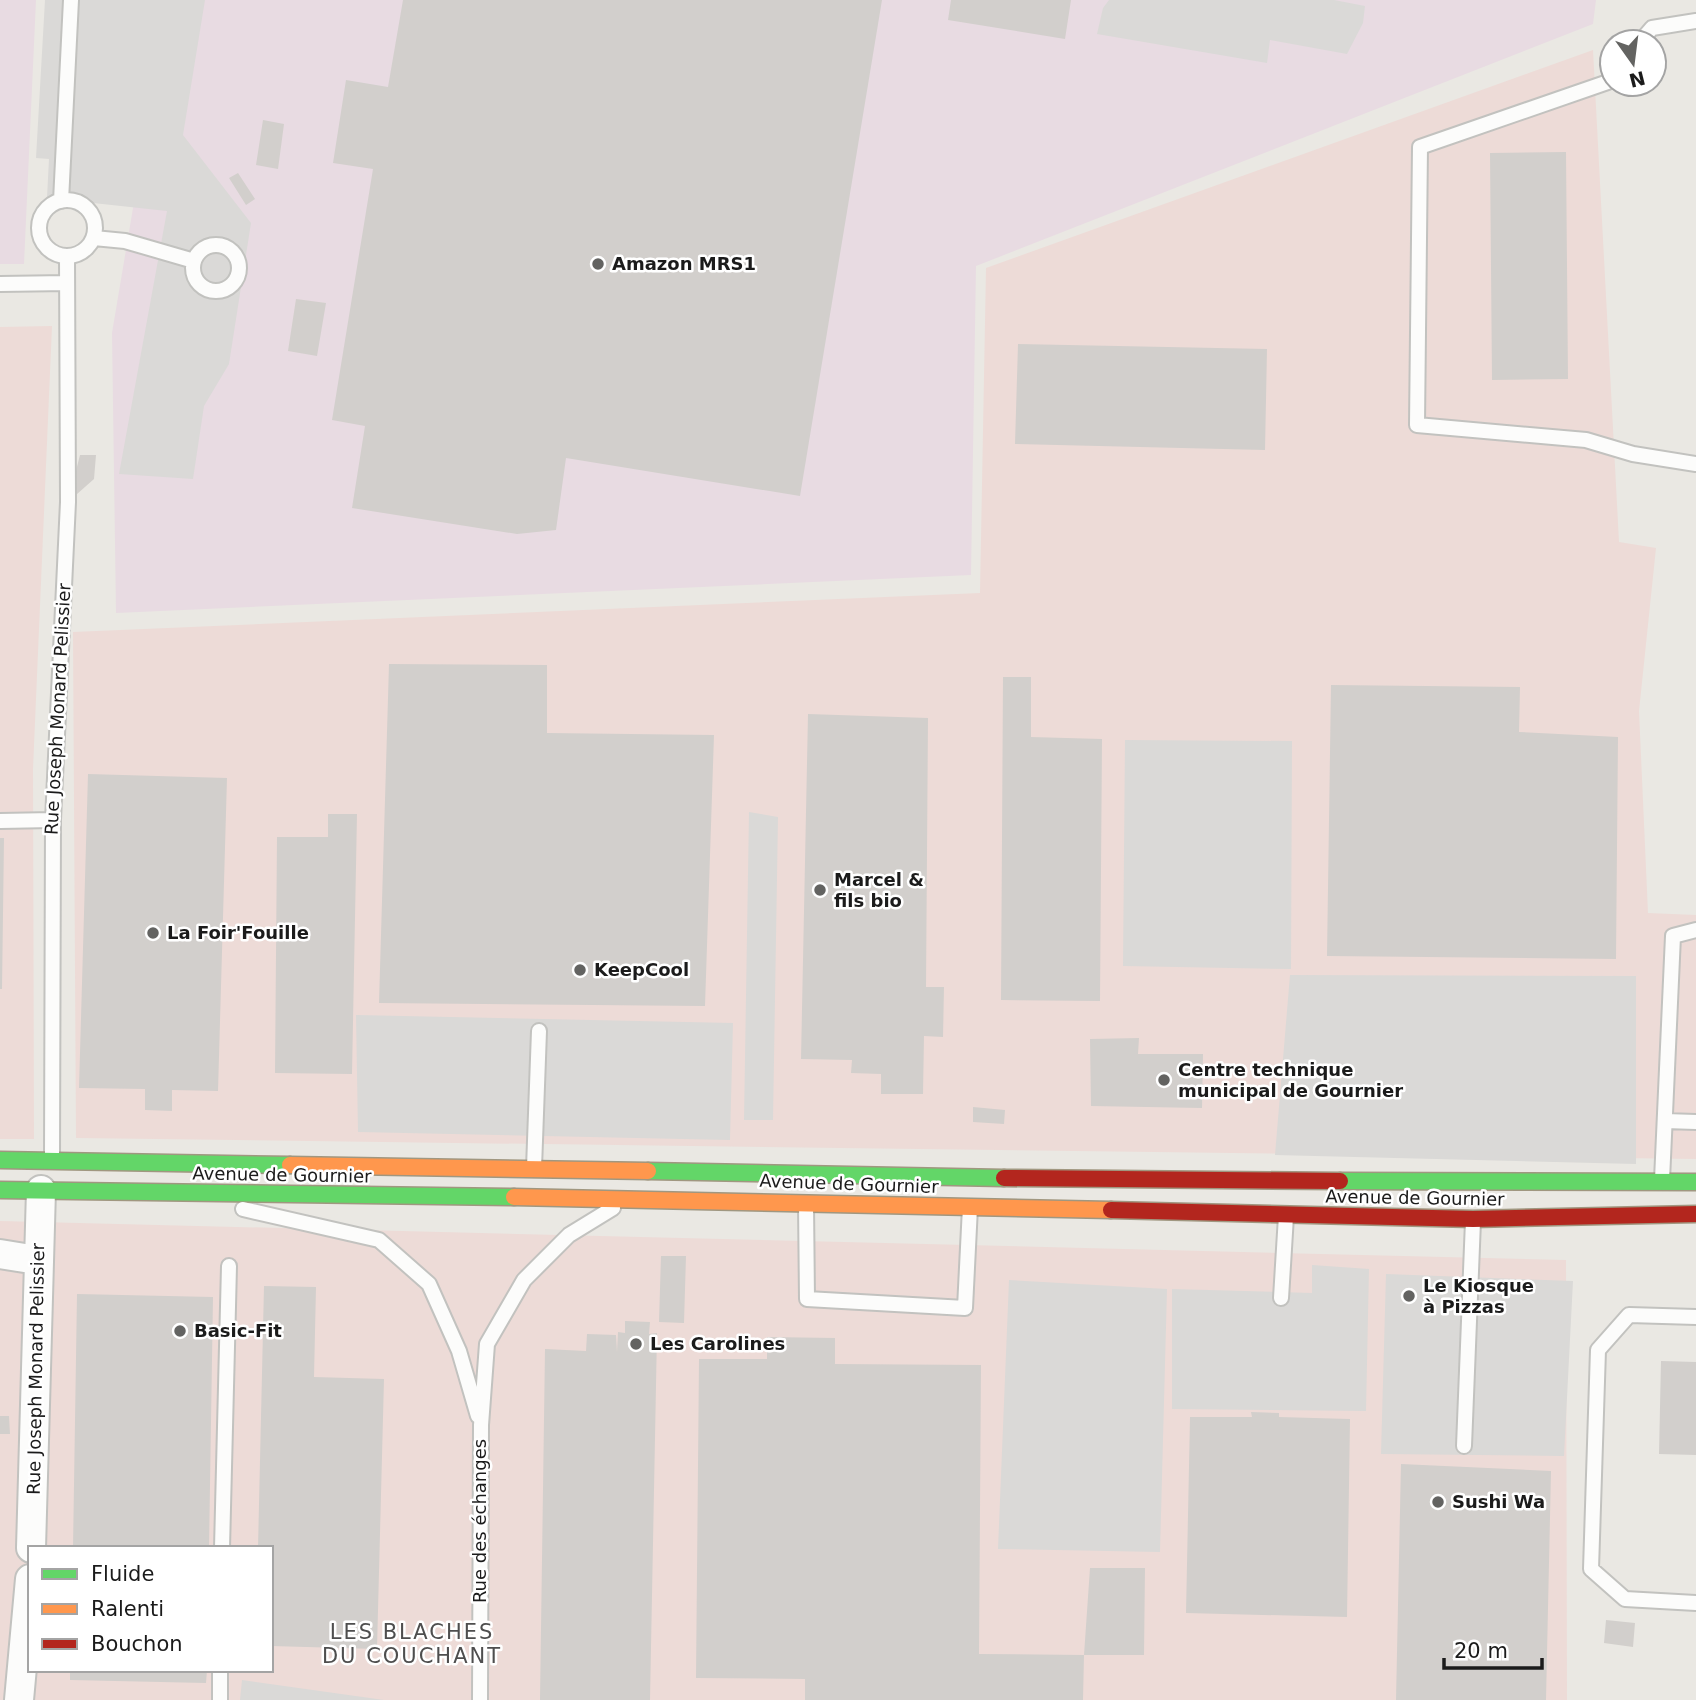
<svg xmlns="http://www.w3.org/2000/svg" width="1696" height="1700" font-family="'DejaVu Sans',sans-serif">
<rect width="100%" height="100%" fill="#eae8e3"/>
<path fill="#eddbd7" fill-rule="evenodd" d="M1593,50L1619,542L1656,548L1639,711L1648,913L1696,915V1159L76,1138L73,632L980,593L986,268Z
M52,326L33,769L34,1139H0V327Z
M0,1221L1566,1260L1567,1700H0ZM30,1548H271V1670H30Z"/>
<path fill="#e8dbe2" d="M0,0H36L24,264H0Z
M168,0H1596L1593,24L976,266L971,575L116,613L112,333Z"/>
<path fill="#dad9d7" d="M45,0H205L183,135L251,223L229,364L204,406L193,479L119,474L167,211L47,198L49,159L36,158Z
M1109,0H1334L1365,6L1363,23L1347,54L1270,40L1267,63L1097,34L1103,8Z
M1125,740L1292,741L1291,969L1123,966Z
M749,812L778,817L773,1120H744Z
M1290,975L1636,976V1164L1275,1155Z
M356,1015L733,1023L730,1140L358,1132Z
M1312,1265L1369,1269L1366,1411L1172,1409V1289L1312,1293Z
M1386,1274L1573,1281L1564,1456L1381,1454Z
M1009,1280L1167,1289L1160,1552L998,1549Z
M242,1680L384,1700H240Z"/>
<path fill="#d2cfcc" d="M403,0H882L800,496L566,458L556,530L517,534L352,508L365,426L332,420L373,169L333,163L346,80L388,87Z
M951,0H1071L1065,39L948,20Z
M263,120L284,124L278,169L256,165Z
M1566,152L1568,379L1492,380L1490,153Z
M238,173L255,199L246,205L229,178Z
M296,299L326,303L317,356L288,351Z
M1018,344L1267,349L1265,450L1015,444Z
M80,455H96L94,479L68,502Z
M389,664L547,665V733L714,735L705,1006L379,1003Z
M1003,677H1031V737L1102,739L1100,1001L1001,1000Z
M1331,685L1520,687L1519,732L1618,737L1616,959L1327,956Z
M808,714L928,718L926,987H944L943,1037L924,1036L923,1094H881V1074L851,1073L852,1060L801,1059Z
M88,774L227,778L218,1091L172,1090V1111L145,1110V1089L79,1088Z
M328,814H357L352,1074L275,1073L277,837H328Z
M0,838H4L2,989H0Z
M1139,1038L1138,1054H1203L1202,1108L1091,1106L1090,1039Z
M973,1107L1005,1110L1004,1124L973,1122Z
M661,1256H686L684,1323L659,1322Z
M264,1286L316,1287L314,1377L384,1379L377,1649L271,1646V1548H258Z
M77,1294L213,1297L209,1548H73Z
M625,1321L650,1322L649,1334L657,1333L650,1700H540L545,1349L586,1351L587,1334L616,1335L617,1352L618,1332L625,1333Z
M767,1337L835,1338V1364L981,1365L979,1654L1084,1655L1083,1700H805V1679L696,1678L699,1359H767Z
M1661,1361L1696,1362V1455L1659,1454Z
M1251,1412L1279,1413V1417L1350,1419L1347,1617L1186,1613L1190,1417H1252Z
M0,1416H9L10,1434H0Z
M1401,1464L1551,1471L1546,1700H1396Z
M1090,1568H1145L1144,1655H1084Z
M1606,1620L1635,1623L1633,1647L1604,1643Z
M70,1670H207L206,1683L70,1680Z"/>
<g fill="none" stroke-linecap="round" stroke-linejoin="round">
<defs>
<path id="lane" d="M1640,42L1652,28L1696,21
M1612,77L1608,82L1420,147L1417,425L1586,440L1633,454L1696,464
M39 228a28 28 0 1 1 56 0a28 28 0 1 1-56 0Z
M61,201L71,0
M94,238L125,241L194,261
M193 268a23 23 0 1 1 46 0a23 23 0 1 1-46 0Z
M0,284L67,283
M0,821L53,820
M1665,1121L1696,1122
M52,1158L53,820L68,502L67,257
M534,1168L539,1031
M1662,1180L1673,936L1696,930
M806,1204L807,1299L965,1308L970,1207
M243,1209L379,1240L429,1284L459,1351L478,1416
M1281,1298L1286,1216
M1696,1317L1629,1315L1598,1350L1591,1569L1625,1599L1696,1603
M1464,1446L1473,1221
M222,1548L229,1266
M220,1700V1670
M480,1700L481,1425L487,1344L524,1280L569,1235L613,1208"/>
<path id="street" d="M0,1254L37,1260
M31,1548L41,1190
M19,1700L30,1579"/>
<path id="fast" d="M0,1160L290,1165
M648,1171L1004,1178
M1340,1181L1696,1182
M0,1190L514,1197"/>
<path id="slow" d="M290,1165L648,1171
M514,1197L1111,1210"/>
<path id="jam" d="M1004,1178L1340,1181
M1111,1210L1473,1219L1696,1214"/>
</defs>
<use href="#lane" stroke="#c2c2bf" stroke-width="18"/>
<use href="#street" stroke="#c2c2bf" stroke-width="32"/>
<use href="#fast" stroke="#a09780" stroke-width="19"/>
<use href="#slow" stroke="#a09780" stroke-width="19"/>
<use href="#jam" stroke="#a09780" stroke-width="19"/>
<use href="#lane" stroke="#fcfcfb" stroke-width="14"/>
<use href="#street" stroke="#fcfcfb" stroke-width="28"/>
<use href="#fast" stroke="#63d668" stroke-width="16"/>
<use href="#slow" stroke="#ff974d" stroke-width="16"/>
<use href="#jam" stroke="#b3261e" stroke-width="16"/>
</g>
<g fill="#636361" stroke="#fff" stroke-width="2.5">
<circle cx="598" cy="264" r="7"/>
<circle cx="820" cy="890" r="7"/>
<circle cx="153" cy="933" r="7"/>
<circle cx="580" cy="970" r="7"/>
<circle cx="1164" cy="1080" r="7"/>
<circle cx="1409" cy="1296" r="7"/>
<circle cx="180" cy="1331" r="7"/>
<circle cx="636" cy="1344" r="7"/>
<circle cx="1438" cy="1502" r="7"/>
</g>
<g text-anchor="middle" stroke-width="5" stroke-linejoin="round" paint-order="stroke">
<g font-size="18" font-weight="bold" fill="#1b1b1b" stroke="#fff" text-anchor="start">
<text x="612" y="270">Amazon MRS1</text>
<text x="834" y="886">Marcel &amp;<tspan x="834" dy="21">fils bio</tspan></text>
<text x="167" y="939">La Foir'Fouille</text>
<text x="594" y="976">KeepCool</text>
<text x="1178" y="1076">Centre technique<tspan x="1178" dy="21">municipal de Gournier</tspan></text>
<text x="1423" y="1292">Le Kiosque<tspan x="1423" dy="21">à Pizzas</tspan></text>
<text x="194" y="1337">Basic-Fit</text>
<text x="650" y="1350">Les Carolines</text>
<text x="1452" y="1508">Sushi Wa</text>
</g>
<g font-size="18" fill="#1b1b1b" stroke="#fff">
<text transform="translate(58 709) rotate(-87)" y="6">Rue Joseph Monard Pelissier</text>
<text transform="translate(282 1175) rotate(1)" y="6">Avenue de Gournier</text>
<text transform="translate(849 1184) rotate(2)" y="6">Avenue de Gournier</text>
<text transform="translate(1415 1198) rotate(1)" y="6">Avenue de Gournier</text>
<text transform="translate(36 1369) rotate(-89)" y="6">Rue Joseph Monard Pelissier</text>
<text transform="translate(480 1521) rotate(-90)" y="6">Rue des échanges</text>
</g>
<g font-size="21" letter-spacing="2" fill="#4e4e4e" stroke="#fff">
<text x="412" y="1639">LES BLACHES<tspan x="412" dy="24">DU COUCHANT</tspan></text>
</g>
</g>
<rect x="28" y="1546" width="245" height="126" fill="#ffffff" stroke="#a4a4a4" stroke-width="2"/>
<rect x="42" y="1569" width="35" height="10" fill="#63d668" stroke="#a4a4a4" stroke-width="2"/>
<text x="91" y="1581" font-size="21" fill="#1b1b1b">Fluide</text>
<rect x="42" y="1604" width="35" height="10" fill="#ff974d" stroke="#a4a4a4" stroke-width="2"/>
<text x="91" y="1616" font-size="21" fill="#1b1b1b">Ralenti</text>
<rect x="42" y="1639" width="35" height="10" fill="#b3261e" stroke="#a4a4a4" stroke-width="2"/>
<text x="91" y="1651" font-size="21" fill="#1b1b1b">Bouchon</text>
<g transform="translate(1633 63) rotate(166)"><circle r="33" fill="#ffffff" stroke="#a4a4a4" stroke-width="2"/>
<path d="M0-5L12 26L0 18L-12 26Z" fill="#636361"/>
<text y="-10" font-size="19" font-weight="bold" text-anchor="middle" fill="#1b1b1b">N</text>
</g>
<path d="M1444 1658v10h98v-10" fill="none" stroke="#1b1b1b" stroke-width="3.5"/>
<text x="1454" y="1658" font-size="21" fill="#1b1b1b" stroke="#ffffff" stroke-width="5" paint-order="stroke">20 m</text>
</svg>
